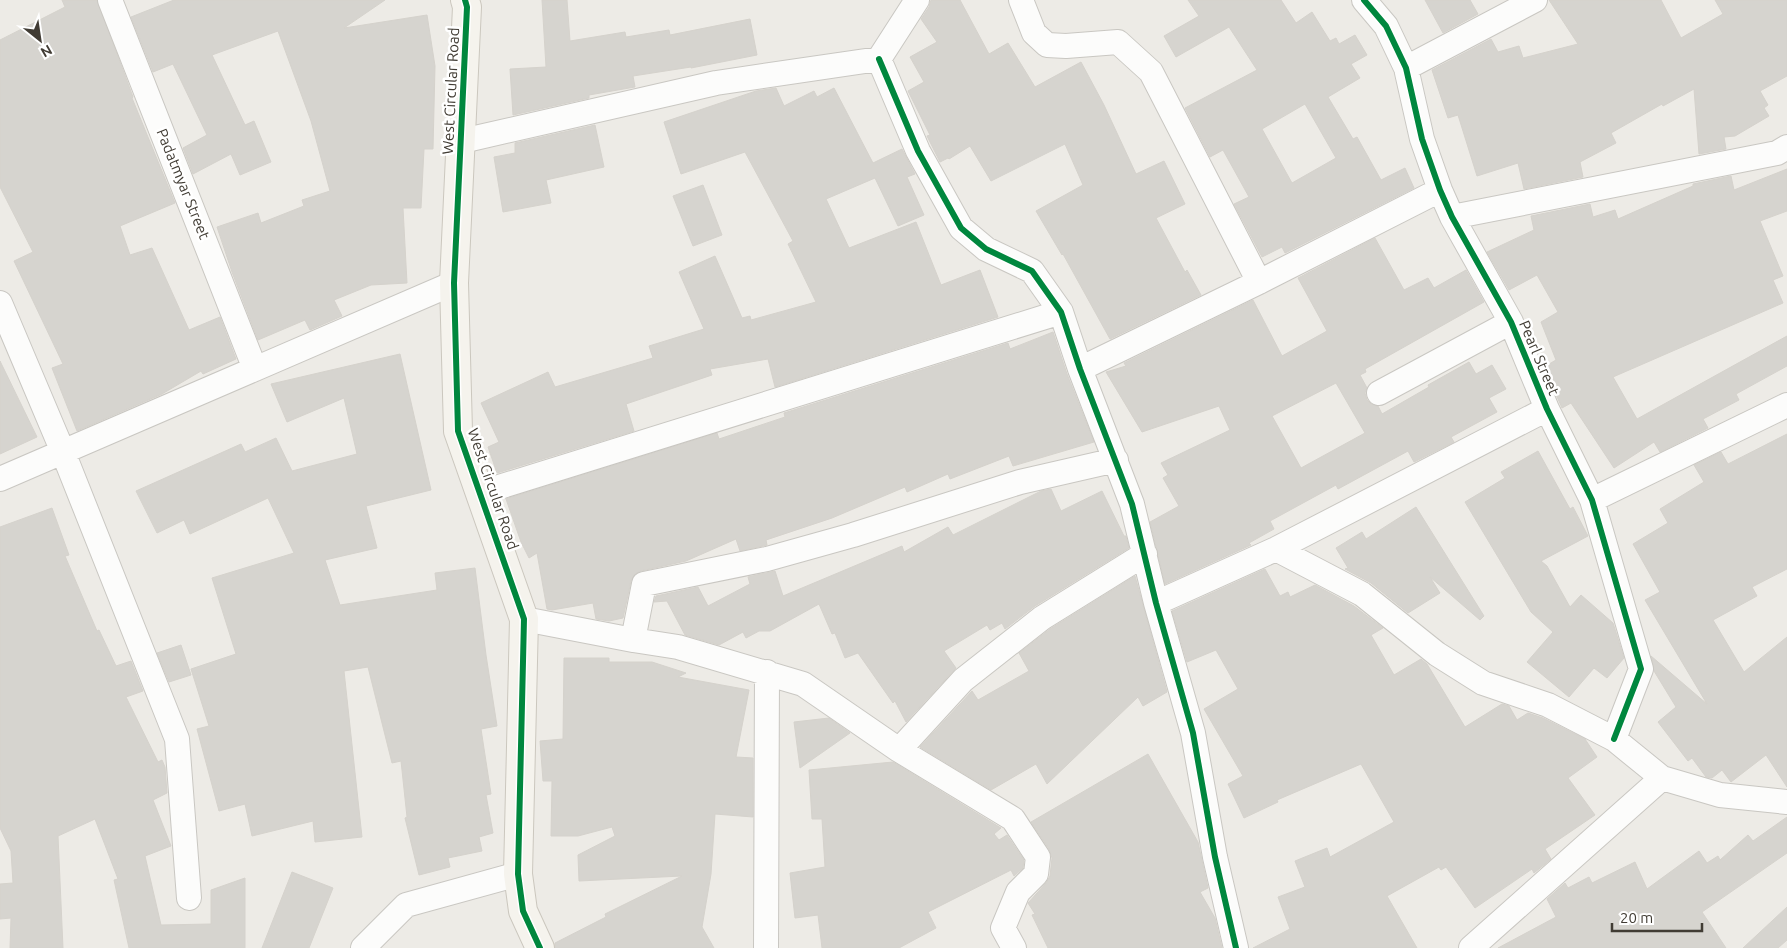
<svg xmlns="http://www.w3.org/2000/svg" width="1787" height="948" font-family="Ubuntu,sans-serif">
<rect width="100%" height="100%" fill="#edebe6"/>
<path fill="#d6d4cf" stroke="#d5d2cc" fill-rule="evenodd" d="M62,0H97L133,97L132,98L175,203L120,226L130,255L152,248L189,330L220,317L236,359L203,374L201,371L162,394L77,431L52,368L63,364L14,261L33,252L0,187V40L65,7Z
M174,0H385L344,28L427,15L435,66L433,149H424L421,208H403L407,283L371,285L334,300L342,316L310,330L305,320L258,340L232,272L217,227L258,213L261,223L304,206L302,200L330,191L311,121L278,31L212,55L245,125L254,121L271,162L240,175L231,154L193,174L183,148L207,135L173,64L153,72L131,17Z
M542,0H567L570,41L625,32L626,37L669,30L670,35L750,19L757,55L691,68V67L633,76L635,87L589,95V98L513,115L510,69L546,67Z
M931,0H960L989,54L1008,43L1035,87L1081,62L1104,105L1136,174L1164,161L1185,204L1156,218L1185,272L1187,270L1201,295L1110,339L1063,254L1062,255L1036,211L1083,185L1065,144L991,181L970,146L949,159L948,158L940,162L927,136L930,135L908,91L924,82L910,57L937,42L921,19L929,7Z
M1188,0H1281L1296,23L1312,12L1330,41L1336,38L1339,44L1355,35L1367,55L1351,64L1360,78L1328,97L1353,139L1357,137L1381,180L1405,168L1414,188L1285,253L1282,247L1262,257L1234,204L1249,197L1223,150L1210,157L1185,108L1257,70L1229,27L1176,57L1164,36L1199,16ZM1305,104L1336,158L1292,183L1262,129Z
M1425,0H1470L1478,14L1443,33Z
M1549,0H1661L1681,38L1723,14L1715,0H1787V76L1760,91L1768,105L1764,108L1769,116L1735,136L1724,137L1726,149L1699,154L1694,89L1663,106L1662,104L1611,133L1616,143L1580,162L1583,177L1524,189L1518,163L1477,176L1458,115L1448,118L1432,70L1491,39L1498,52L1519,46L1523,58L1578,44Z
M776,88L784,106L814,91L817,97L834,88L873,163L902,149L915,174L907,177L924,215L898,226L875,178L826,199L849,248L916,222L941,285L980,270L998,317L775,387L768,359L710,369L712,375L626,404L634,431L497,473L488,447L499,442L481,403L548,372L555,387L653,358L649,346L704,329L679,272L715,256L742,318L750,316L751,320L816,302L788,244L793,241L745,152L681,174L664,122L756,91Z
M595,125L604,167L546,180L551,203L503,212L494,157L515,153V143Z
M1787,169V211L1760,221L1783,276L1773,280L1783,303L1613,377L1637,419L1787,336V366L1736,394L1739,400L1703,419L1708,428L1660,452L1654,442L1614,468L1571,403L1562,408L1544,367L1556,360L1541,322L1558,312L1537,275L1509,290L1487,252L1534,230L1531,216L1590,204L1593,217L1615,210L1618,219L1693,186V184L1731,176L1734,190Z
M703,185L722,235L693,246L673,196Z
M1375,238L1404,290L1428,278L1434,288L1466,270L1484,302L1365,369L1366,372L1360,375L1367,388L1365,393L1367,400L1371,404L1378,406L1382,414L1429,387L1428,385L1469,362L1476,374L1492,365L1506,389L1489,398L1497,412L1451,437L1454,442L1414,462L1408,451L1338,489L1336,485L1270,521L1274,529L1249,543L1251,545L1165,584L1150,522L1179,506L1163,478L1168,475L1161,463L1230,430L1219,406L1142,432L1106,372L1126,366L1124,363L1253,300L1282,356L1327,331L1298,278ZM1336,383L1365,433L1301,468L1272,416Z
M1053,332L1067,374L1094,442L1013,466L1009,456L950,479L948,474L907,492L905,487L832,518L766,540L767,545L740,551L736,539L686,561L641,571L635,574L631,581L623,618L609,621L596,619L593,603L552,610L547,609L537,553L529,558L521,542L506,499L717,433L719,439L785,417L784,413L1008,343L1010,349Z
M400,354L431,490L366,506L377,548L325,560L340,605L437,590L435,573L475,568L486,655L497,726L481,729L491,794L486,795L493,833L479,837L482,851L448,858L450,867L419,875L405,818L407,817L401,761L392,763L368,667L344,671L362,837L315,842L313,821L252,836L245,804L219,811L197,729L209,726L191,669L236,654L212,578L294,553L268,498L190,534L184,520L157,533L136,491L241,444L245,452L276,438L292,471L357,454L344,398L287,422L271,384Z
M0,361L37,437L0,454Z
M1787,434V569L1752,587L1757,596L1713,620L1744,672L1787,637V787L1766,755L1731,782L1722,770L1712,778L1706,777L1692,758L1688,761L1658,722L1676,707L1654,671L1651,656L1707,704L1645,600L1660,592L1633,544L1668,523L1660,509L1704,482L1694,465L1721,452L1728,464Z
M1538,451L1570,509L1573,507L1588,536L1541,561L1547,566L1570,607L1581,595L1613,623L1624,658L1607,678L1594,668L1569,697L1527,662L1553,632L1531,612L1465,502L1505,478L1501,472Z
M1051,489L1061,511L1102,491L1124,536H1126L1129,548L1035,606L1005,629L1002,623L990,630L987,625L944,651L956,668L906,722L895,701L893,703L858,653L845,658L835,633L832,634L819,604L770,631H759L746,638L743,632L719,645L685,635L667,601L654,602L656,596L698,587L708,606L750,584L748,577L775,571L783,596L902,546L904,552L948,527L953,535L1041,491Z
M1416,507L1484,616L1480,620L1430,577L1440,593L1408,613L1371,583L1345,569L1348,568L1336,548L1362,532L1366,539Z
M52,508L69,555L65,556L97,631L99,630L116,666L131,661L143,691L126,697L158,762L162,760L165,767L167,793L153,800L171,846L145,856L161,925L211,924V890L245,878V948H129L114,880L118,879L95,819L58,836L63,948H10L11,918L0,919V884L13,883L11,851L0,828V527Z
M1265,569L1280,596L1288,592L1290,597L1315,585L1354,606L1383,628L1371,635L1394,675L1421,659L1427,664L1465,727L1502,704L1509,706L1517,720L1528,713L1543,718L1585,739L1597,757L1568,778L1595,815L1545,849L1551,859L1534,873L1532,869L1475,908L1446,867L1441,870L1439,867L1387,896L1417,948H1253L1290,929L1278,897L1305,887L1295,861L1327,848L1330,857L1394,822L1361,764L1277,800L1278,802L1244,818L1228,784L1243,776L1204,709L1238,689L1216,650L1187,662L1172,611Z
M1135,576L1167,692L1143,706L1138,697L1047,784L1036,764L991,790L920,747L972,691L978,700L1029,671L1019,653L1050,629Z
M181,645L191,675L169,682L157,653Z
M564,658H609V662H652L686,673L678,677L749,690L736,757L753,758V817L715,814L711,874L702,927L714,948H555V943L606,917L605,914L682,876L579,881L578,855L615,836L612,827L578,836H551L552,781H543L540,741L563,739Z
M829,718L850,733L800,768L794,722Z
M1148,754L1198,842L1208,888L1200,892L1215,918L1222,948H1048L1032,915L1035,914L1028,903L1046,883L1050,876L1052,858L1049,849L1031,822Z
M893,762L1001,828L994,834L999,840L1007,835L1024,860L1023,868L1014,876L1011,870L928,912L936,928L899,948H822L818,915L795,918L790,873L825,867L822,819H812L809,770Z
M1787,817V853L1702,912L1726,948H1498L1556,917L1547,899L1565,883L1568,888L1589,877L1592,883L1635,862L1647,889L1699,851L1707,863L1718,856L1720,860L1748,835L1753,841Z
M292,872L333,888L309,948H262Z
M1787,907V940L1778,948H1743Z"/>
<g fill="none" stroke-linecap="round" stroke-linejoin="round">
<defs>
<path id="street" d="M110,0L255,369
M1021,0L1034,33L1047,45L1066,46L1118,42L1151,72L1259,282
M1364,0L1386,26L1406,68L1422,139L1440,190L1452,217L1511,322L1547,409L1592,500L1641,669L1614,739
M879,59L918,151L961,228L986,249L1032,271L1061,312L1080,369L1132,504L1156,603L1193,733L1215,857L1236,948
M1406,68L1535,0
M462,141L716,83L879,59L917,0
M1452,217L1777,153L1787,147
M0,303L63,452L177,739L189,898
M1080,369L1259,282L1440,190
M1379,393L1511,322
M0,479L454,283
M480,493L1061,312
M1592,500L1787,405
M1276,549L1362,594L1437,654L1483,683L1548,705L1614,739L1662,778L1720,795L1787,802
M1156,603L1276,549L1547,409
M524,619L633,640L678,647L803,684L899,750L1013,819L1038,857L1036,874L1018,892L1003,928L1014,948
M633,640L644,584L767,559L853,535L1020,482L1116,460
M899,750L963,680L1042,618L1145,554
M363,948L406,905L518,874
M766,948L767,672
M1471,948L1662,778"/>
<path id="secondary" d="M465,0L467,7L454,283L458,431L524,619L518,874L523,911L540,948"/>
</defs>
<use href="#street" stroke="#c9c7c2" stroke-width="26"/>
<use href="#secondary" stroke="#cbc7be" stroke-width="30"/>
<use href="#street" stroke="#fcfcfb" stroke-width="24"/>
<use href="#secondary" stroke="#f5f3ed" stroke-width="28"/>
<defs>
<path id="cycleway" d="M465,0L467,7L454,283L458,431L524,619L518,874L523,911L540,948
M1364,0L1386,26L1406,68L1422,139L1440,190L1452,217L1511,322L1547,409L1592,500L1641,669L1614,739
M879,59L918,151L961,228L986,249L1032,271L1061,312L1080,369L1132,504L1156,603L1193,733L1215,857L1236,948"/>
</defs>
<use href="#cycleway" stroke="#fff" stroke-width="9"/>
<use href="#cycleway" stroke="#00873e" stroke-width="6"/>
</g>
<g text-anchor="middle" stroke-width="5" stroke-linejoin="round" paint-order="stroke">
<g font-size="15" fill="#413c34" stroke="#fff">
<text transform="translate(451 91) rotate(-87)" y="5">West Circular Road</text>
<text transform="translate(183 184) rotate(68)" y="5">Padatmyar Street</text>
<text transform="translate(1539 358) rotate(67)" y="5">Pearl Street</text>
<text transform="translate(493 489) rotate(71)" y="5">West Circular Road</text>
</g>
</g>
<g transform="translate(40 40) rotate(150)" stroke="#ffffff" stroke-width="4" paint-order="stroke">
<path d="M0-4L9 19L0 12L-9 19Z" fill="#413c34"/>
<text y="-8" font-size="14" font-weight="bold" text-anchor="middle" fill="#413c34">N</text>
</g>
<path d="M1612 923v8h90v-8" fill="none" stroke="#413c34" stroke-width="2.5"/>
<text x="1620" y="923" font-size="15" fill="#413c34" stroke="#ffffff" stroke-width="4" paint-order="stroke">20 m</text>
</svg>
